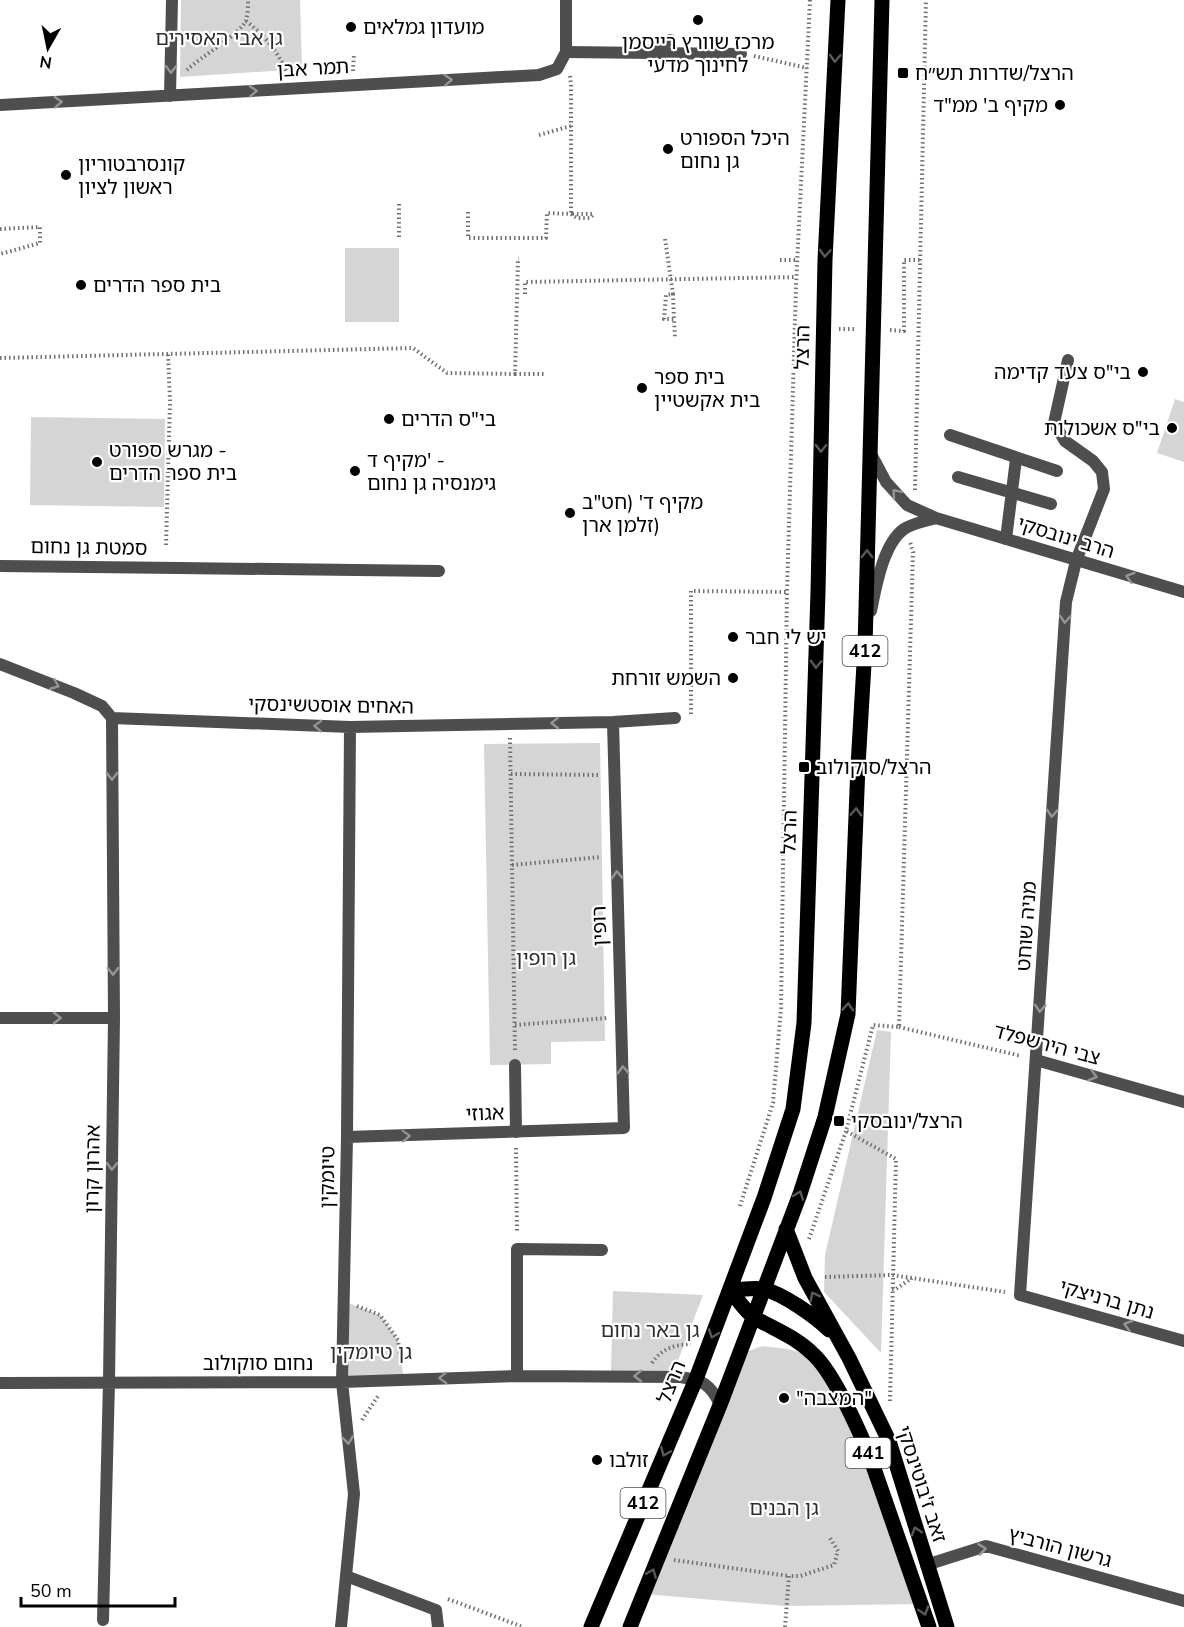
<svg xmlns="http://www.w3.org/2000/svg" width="1184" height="1627" font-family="'Nunito Sans','Noto Sans Hebrew',sans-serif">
<rect width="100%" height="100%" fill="#fff"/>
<path fill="#d5d5d5" d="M181,0H300L302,69L180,77Z
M345,248H399V322H345Z
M1175,399L1184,402V462L1157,453Z
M31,417L165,419L164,507L30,505Z
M600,743L605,1041L551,1042V1064L490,1065L484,744Z
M877,1030L891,1032L881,1353L824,1292L825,1255Z
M613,1291L703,1295L674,1371H611Z
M343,1301L380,1315L398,1340L404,1380L342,1382Z
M762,1346L787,1349L816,1356L831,1379L922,1604L786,1606L644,1594L738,1355Z"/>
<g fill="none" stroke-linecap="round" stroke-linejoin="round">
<path stroke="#707070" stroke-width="4" stroke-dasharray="1.5 3" stroke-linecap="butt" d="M246,21C264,35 279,52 287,74
M754,56L807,68
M187,70C200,57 241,34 246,20C248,14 248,6 248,0
M353,71L354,54
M570,76L571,85V214H594
M539,135L571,126
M468,212V238H546L547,213L571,214L577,218H590L594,214
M0,229L40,227V243L0,254
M399,237V203
M665,239L673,294L666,295L664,319H674L675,338
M780,260H797
M525,294V282L796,277
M673,294L674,319
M839,329H856
M890,330L904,331V260H921
M0,358L413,348L447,373L515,374L518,259H519
M515,374H545
M915,490L926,0
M166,545L170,401L168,354
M691,714V591L787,592
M510,738L515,1052
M511,774L600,775
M512,865L601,857
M515,1025L607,1018
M899,1027L1021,1056
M516,1148L517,1233
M740,1206L773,1103L781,1008L787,592L796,286L810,0
M809,1239L846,1131
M825,1277L892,1275L1005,1292
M892,1289H896L912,1278
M357,1306L380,1315L398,1340L401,1364
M652,1363C662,1348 674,1345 691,1344
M890,1401L896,1159L846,1131L873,1025L899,1027L913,552L910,542
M362,1420L378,1396
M674,1560L789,1576
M448,1599L523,1627
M785,1627L789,1576H800L834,1565L838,1551L830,1538"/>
<path stroke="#4e4e4e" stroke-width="12" d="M566,52L741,54
M648,52L670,40
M950,435L1057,471
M958,477L1051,504
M1006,539L1016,459
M178,568L439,571
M515,1065L516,1132
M346,1576L436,1610L438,1627"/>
<path stroke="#4e4e4e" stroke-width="12" d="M170,96L172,0
M0,105L539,75L557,69L566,52V0
M1068,360L1054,423L1065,441L1093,461L1102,472L1104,489L1076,561L1066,602L1020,1295L1184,1341
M870,452L886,482L907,505L936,518L1184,592
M0,566L178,568
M871,611C876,587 883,544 904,529C913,523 926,521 936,518
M0,664L74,693L102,706L112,718L350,727L613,722L675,718
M0,1018H114
M1036,1060L1184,1102
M347,1137L624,1128L613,722
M517,1376V1249L602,1250
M0,1383L342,1382L517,1376L680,1377C702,1380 711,1384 720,1405
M926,1565L986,1546L1184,1601
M103,1620L109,1382L114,1018L112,718
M341,1627L354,1494L342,1382L347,1137L350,727"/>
<path stroke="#000" stroke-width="15" d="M786,1229L805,1278L849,1358L889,1441L947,1627
M730,1290C737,1298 745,1312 755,1318C776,1330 796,1337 814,1355C834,1374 859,1430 870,1457L929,1627
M730,1290C740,1290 754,1287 764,1289C783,1294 815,1316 829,1330
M591,1627L696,1379L764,1198L793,1109L804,1023L818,592L825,260L838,0
M630,1627L720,1405L800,1194L825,1117L848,1014L858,766L865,647L882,0"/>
</g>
<defs><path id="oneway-chevron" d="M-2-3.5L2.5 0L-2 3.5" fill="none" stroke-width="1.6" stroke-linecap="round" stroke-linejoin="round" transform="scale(1.5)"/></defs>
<g stroke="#595959">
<use href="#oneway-chevron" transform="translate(835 58) rotate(93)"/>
<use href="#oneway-chevron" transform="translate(825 253) rotate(93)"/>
<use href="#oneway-chevron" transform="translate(821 448) rotate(91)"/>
<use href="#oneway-chevron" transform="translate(867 554) rotate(-89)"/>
<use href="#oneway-chevron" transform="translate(816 664) rotate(92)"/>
<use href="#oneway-chevron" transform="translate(856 812) rotate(-88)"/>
<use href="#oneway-chevron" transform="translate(848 1007) rotate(-86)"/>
<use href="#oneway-chevron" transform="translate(799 1195) rotate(-70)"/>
<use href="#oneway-chevron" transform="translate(814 1296) rotate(-117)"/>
<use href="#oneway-chevron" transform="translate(713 1334) rotate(111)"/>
<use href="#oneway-chevron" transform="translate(665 1452) rotate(113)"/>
<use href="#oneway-chevron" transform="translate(916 1531) rotate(-107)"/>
<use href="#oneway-chevron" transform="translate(652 1573) rotate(-68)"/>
<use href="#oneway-chevron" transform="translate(924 1611) rotate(72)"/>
</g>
<g stroke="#959595">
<use href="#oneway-chevron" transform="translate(171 69) rotate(91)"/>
<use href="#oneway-chevron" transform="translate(448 80) rotate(-3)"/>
<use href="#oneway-chevron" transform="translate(253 91) rotate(-3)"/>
<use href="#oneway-chevron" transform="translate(58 102) rotate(-3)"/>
<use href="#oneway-chevron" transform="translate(896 493) rotate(-131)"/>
<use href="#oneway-chevron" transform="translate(1130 577) rotate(-164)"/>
<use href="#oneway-chevron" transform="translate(1065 619) rotate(94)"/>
<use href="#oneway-chevron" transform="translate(55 685) rotate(22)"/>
<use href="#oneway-chevron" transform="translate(555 723) rotate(179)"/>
<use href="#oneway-chevron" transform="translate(318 726) rotate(-178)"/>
<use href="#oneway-chevron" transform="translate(112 776) rotate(90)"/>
<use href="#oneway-chevron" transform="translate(1052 813) rotate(94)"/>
<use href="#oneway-chevron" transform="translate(617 875) rotate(-92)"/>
<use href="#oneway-chevron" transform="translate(113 971) rotate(90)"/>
<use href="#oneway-chevron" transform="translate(1040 1008) rotate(94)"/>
<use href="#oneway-chevron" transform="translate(57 1018)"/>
<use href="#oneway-chevron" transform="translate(623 1070) rotate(-92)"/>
<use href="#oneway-chevron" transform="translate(1093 1076) rotate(16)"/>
<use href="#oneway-chevron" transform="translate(406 1136) rotate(-2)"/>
<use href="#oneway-chevron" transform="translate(112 1166) rotate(91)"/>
<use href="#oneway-chevron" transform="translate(1128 1325) rotate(-164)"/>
<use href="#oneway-chevron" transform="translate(638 1376) rotate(-180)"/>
<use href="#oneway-chevron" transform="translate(443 1378) rotate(178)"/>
<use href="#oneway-chevron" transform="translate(348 1440) rotate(83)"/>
<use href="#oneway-chevron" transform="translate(982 1549) rotate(-7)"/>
</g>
<g fill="#000" stroke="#fff" stroke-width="2">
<circle cx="698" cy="20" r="6"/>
<circle cx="351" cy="27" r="6"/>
<rect x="897" y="67" width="12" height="12" rx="3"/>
<circle cx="1060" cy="105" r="6"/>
<circle cx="668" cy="149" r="6"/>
<circle cx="66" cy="175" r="6"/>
<circle cx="81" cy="285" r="6"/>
<circle cx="1143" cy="372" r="6"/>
<circle cx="642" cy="388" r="6"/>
<circle cx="389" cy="419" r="6"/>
<circle cx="1172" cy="428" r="6"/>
<circle cx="97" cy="462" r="6"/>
<circle cx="355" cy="471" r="6"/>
<circle cx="570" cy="513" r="6"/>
<circle cx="733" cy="637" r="6"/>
<circle cx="733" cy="678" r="6"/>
<rect x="798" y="761" width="12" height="12" rx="3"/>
<rect x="833" y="1115" width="12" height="12" rx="3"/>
<circle cx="784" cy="1398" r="6"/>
<circle cx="597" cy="1460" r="6"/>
</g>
<g text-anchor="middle" stroke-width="4.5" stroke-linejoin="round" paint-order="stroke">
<g fill="#fff" stroke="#4c4c4c" stroke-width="1.5">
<rect x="842.5" y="636" width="45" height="30" rx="4.5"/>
<rect x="845.5" y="1438" width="45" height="30" rx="4.5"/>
<rect x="620.5" y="1488" width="45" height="30" rx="4.5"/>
</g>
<g font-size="18" font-weight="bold" fill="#000">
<text x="865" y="657">412</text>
<text x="868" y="1459">441</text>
<text x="643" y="1509">412</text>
</g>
<g font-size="20" fill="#000" stroke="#fff" text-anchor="start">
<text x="363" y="34">מועדון גמלאים</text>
<text x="698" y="49" text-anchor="middle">מרכז שוורץ רייסמן<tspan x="698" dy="23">לחינוך מדעי</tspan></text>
<text x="915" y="80">הרצל/שדרות תש״ח</text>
<text x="1048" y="112" text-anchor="end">מקיף ב' ממ"ד</text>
<text x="680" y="145">היכל הספורט<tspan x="680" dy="23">גן נחום</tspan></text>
<text x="78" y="171">קונסרבטוריון<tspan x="78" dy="23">ראשון לציון</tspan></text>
<text x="93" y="292">בית ספר הדרים</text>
<text x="1131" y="379" text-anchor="end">בי"ס צעד קדימה</text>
<text x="654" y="384">בית ספר<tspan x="654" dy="23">בית אקשטיין</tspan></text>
<text x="401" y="426">בי"ס הדרים</text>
<text x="1160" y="435" text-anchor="end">בי"ס אשכולות</text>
<text x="109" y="457">מגרש ספורט -<tspan x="109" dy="23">בית ספר הדרים</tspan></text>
<text x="367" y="467">מקיף ד' -<tspan x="367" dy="23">גימנסיה גן נחום</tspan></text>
<text x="582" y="509">מקיף ד' (חט"ב<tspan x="582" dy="23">זלמן ארן)</tspan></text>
<text x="745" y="644">יש לי חבר</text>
<text x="721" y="685" text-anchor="end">השמש זורחת</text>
<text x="816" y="774">הרצל/סוקולוב</text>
<text x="851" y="1128">הרצל/ינובסקי</text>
<text x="796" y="1405">"המצבה"</text>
<text x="609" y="1467">זולבו</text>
</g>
<g font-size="20" fill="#2c2c2c" stroke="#fff">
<text x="219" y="45">גן אבי האסירים</text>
<text x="546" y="965">גן רופין</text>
<text x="650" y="1337">גן באר נחום</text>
<text x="371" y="1359">גן טיומקין</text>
<text x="784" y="1515">גן הבנים</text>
</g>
<g font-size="20" fill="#000" stroke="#fff">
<text transform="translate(313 68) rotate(-3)" y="7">תמר אבן</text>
<text transform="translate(802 347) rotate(-89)" y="7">הרצל</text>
<text transform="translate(1066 537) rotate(17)" y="7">הרב ינובסקי</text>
<text transform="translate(89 547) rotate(1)" y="7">סמטת גן נחום</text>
<text transform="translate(331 705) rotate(1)" y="7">האחים אוסטשינסקי</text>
<text transform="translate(789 832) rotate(-88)" y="7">הרצל</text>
<text transform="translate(599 926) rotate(-92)" y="7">רופין</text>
<text transform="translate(1026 926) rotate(-86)" y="7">מניה שוחט</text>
<text transform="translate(1047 1044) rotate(15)" y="7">צבי הירשפלד</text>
<text transform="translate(485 1113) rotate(-2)" y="7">אגוזי</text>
<text transform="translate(92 1169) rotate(-89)" y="7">אהרון קרון</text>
<text transform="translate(327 1177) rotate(-89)" y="7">טיומקין</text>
<text transform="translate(1107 1299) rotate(16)" y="7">נתן ברניצקי</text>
<text x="258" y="1370">נחום סוקולוב</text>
<text transform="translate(671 1382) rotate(-68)" y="7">הרצל</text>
<text transform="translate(922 1484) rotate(72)" y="7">זאב ז'בוטינסקי</text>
<text transform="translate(1060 1547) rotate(15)" y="7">גרשון הורביץ</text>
</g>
</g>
<g transform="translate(48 48) rotate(189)" stroke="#ffffff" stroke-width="4.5" paint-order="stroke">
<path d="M0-4.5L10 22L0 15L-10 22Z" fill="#000000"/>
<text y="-9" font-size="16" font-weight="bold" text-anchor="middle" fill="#000000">N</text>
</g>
<path d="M21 1597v9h154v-9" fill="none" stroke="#000000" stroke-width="3"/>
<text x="30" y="1597" font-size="18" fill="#000000" stroke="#ffffff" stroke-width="4.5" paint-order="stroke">50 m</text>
</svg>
